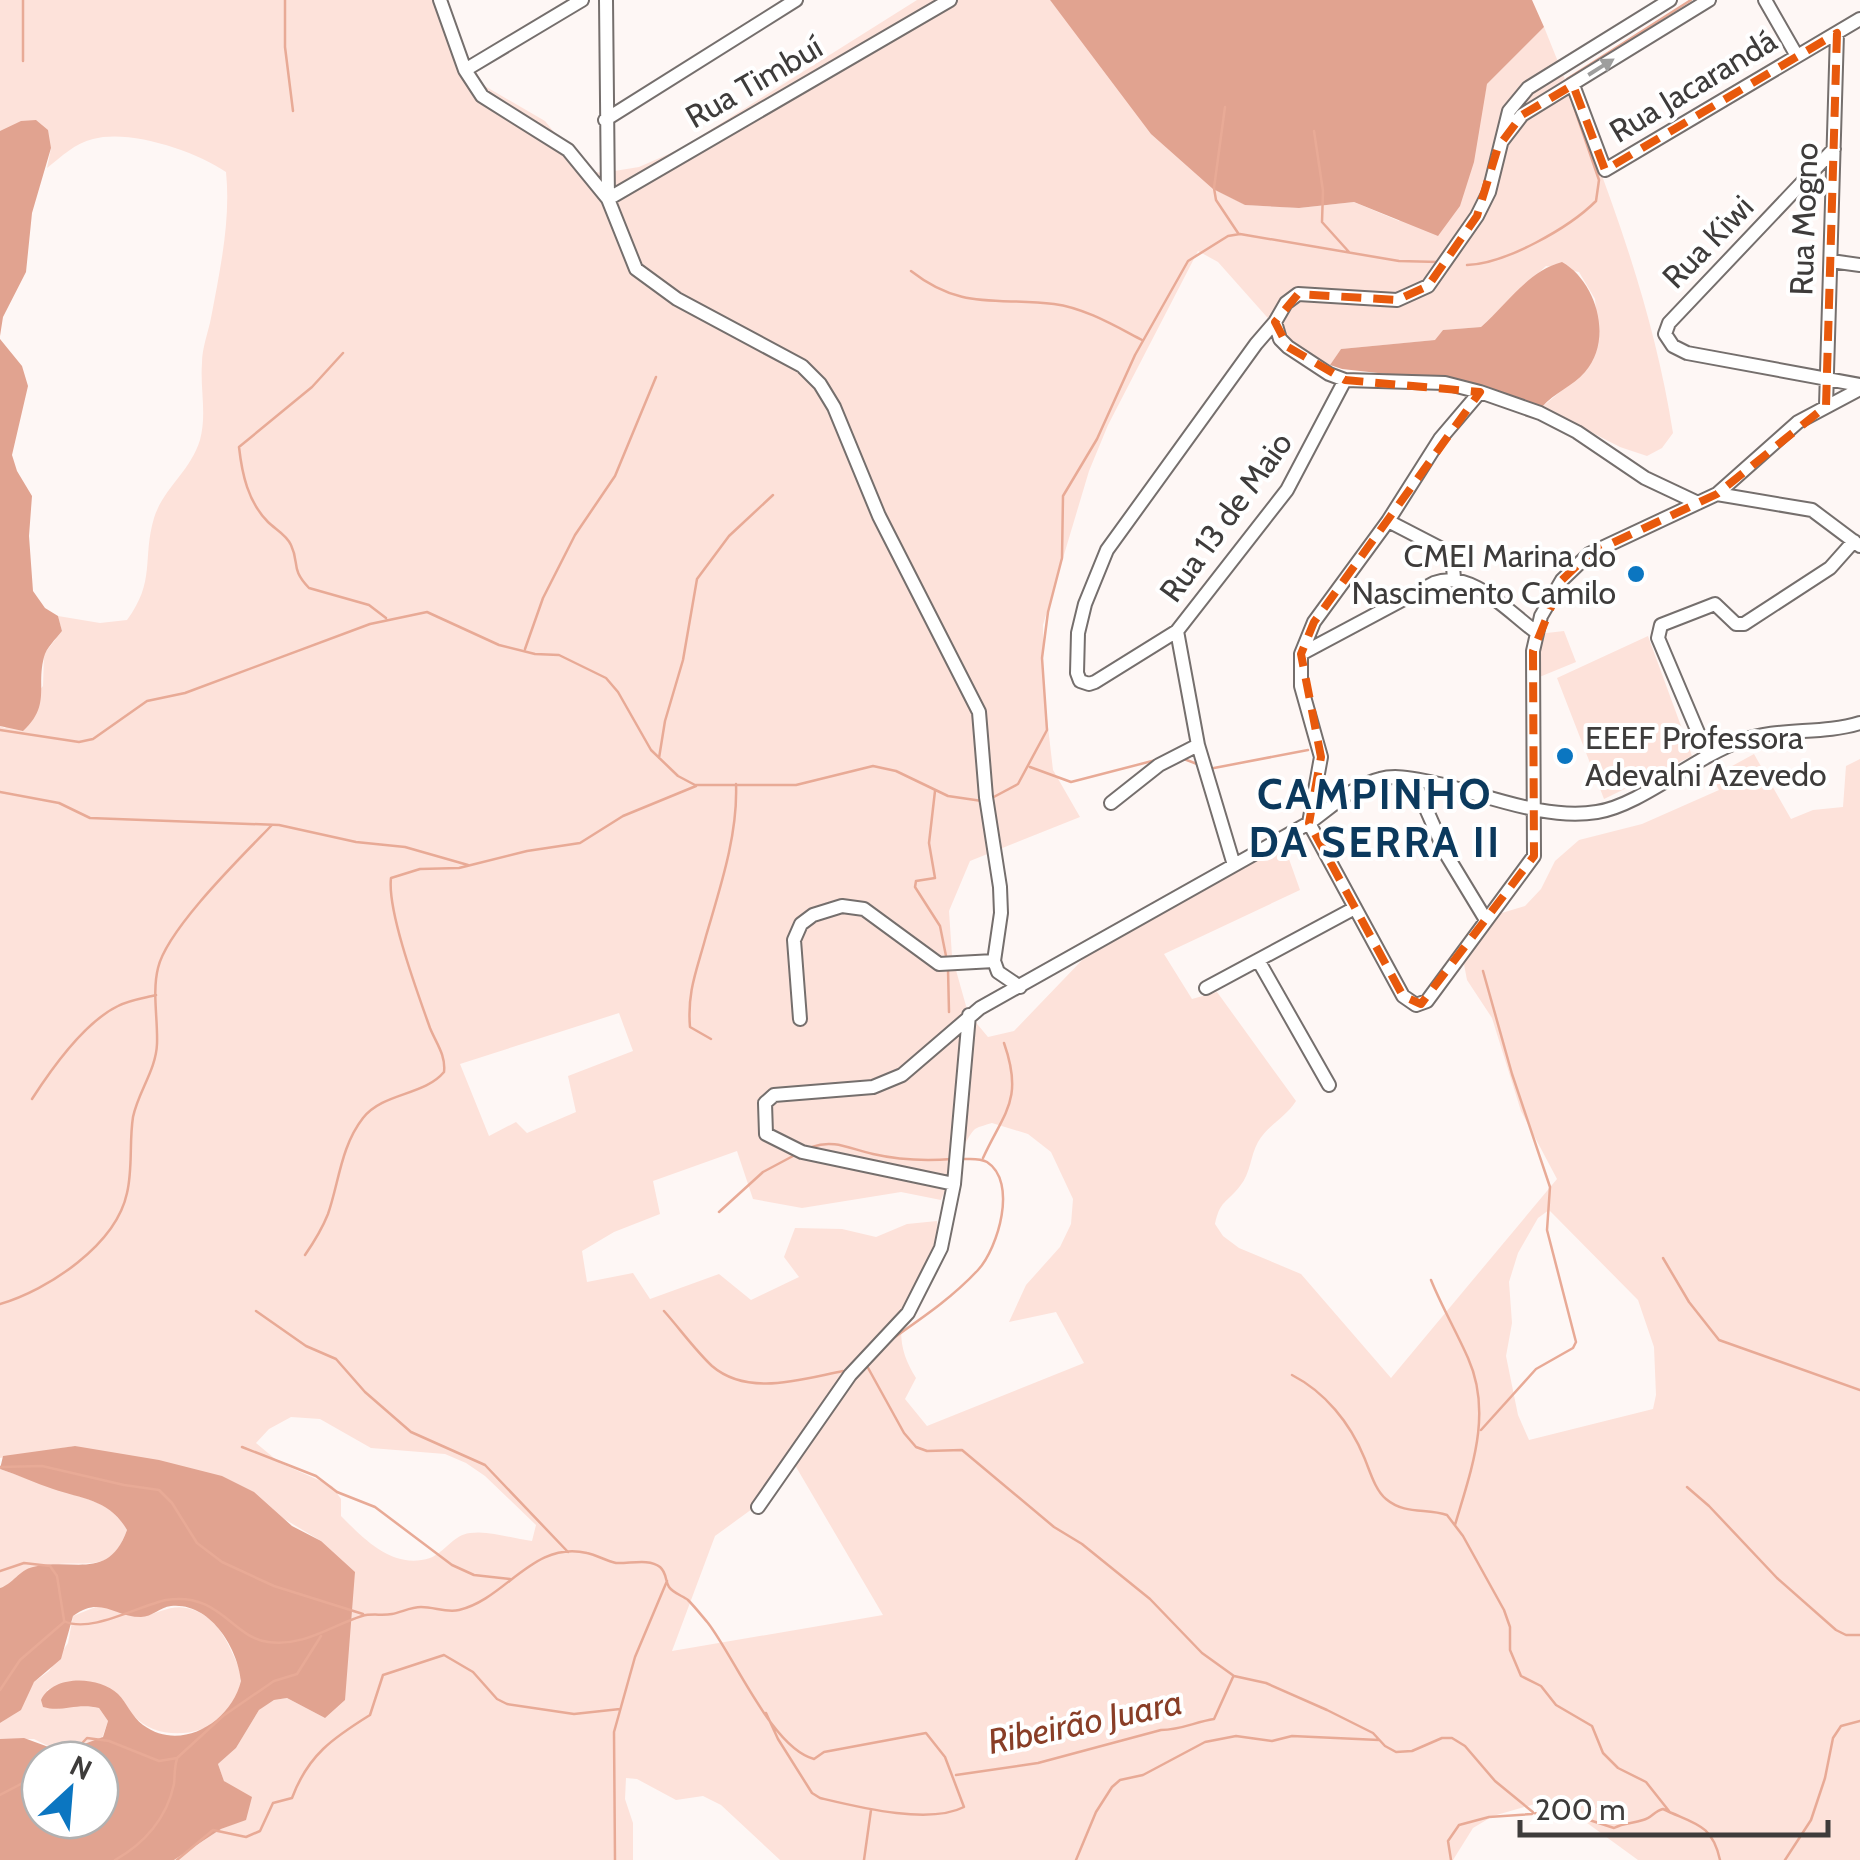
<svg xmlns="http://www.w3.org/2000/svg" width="1860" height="1860" font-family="Cabin,sans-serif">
<rect width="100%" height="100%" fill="#fef7f5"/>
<path fill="#fde2da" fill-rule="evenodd" d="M0,0H444L453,27L483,85L545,121L585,170L602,173L639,167L680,149L917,0H1050L1096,58L1213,189L1246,205L1299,208L1354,202L1399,221L1480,117L1487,84L1544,27C1597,159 1651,292 1673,433L1662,448L1647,456L1620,447L1542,407L1586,370L1598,331L1595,299L1579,272L1546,266L1481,327L1443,330L1436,340L1341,349L1330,365L1299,353L1218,262L1198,251L1108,425L1089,471L1043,625V684L1053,770L1080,817L970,861L949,911L952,956L968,1013L988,1037L1014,1031L1086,956L1126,921L1180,888L1284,845L1300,890L1164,954L1192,999L1217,992L1296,1101C1286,1117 1267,1126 1258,1142C1250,1156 1251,1173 1240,1186C1227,1203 1220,1200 1215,1224L1223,1236L1239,1248L1301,1274L1391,1378L1557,1179L1521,1111L1492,1018L1467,980L1463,959L1495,915L1525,906L1541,889L1555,861L1579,840L1642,824L1719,790L1712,777L1754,754L1791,819L1813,810L1843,807L1846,766L1860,759V1860H1638L1561,1804H1535L1493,1816L1473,1828L1453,1860H780L721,1805L703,1796L676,1800L637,1779L626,1778L625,1799L633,1823V1860H174L221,1829L246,1819L236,1790L224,1781L218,1764L236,1748L259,1710L274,1700L287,1698L325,1718L321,1541L276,1514L75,1446L0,1458V726L5,728L43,686L44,654L62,631L58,616L100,623L127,620C156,581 142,559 154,518C164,487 190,472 200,440C207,414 200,389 202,363C202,348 208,333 211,318C220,270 231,220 226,172C195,151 130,129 93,139C75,143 61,157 47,168L51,148L0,131ZM619,1013L633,1051L568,1076L576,1112L527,1133L516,1122L489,1136L460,1064ZM992,1123L1028,1134L1051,1152L1073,1199L1071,1224L1060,1247L1026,1285L1009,1322L1056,1312L1084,1363L927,1426L905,1399L916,1378C904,1359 899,1342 902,1320C914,1294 942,1248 937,1221L907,1224L876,1237L842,1229L795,1228L784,1257L799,1277L751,1300L719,1274L650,1299L633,1273L587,1282L582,1251L614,1232L660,1214L653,1181L737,1151L753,1199L802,1208L901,1192L941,1200C948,1185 965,1137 975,1129C980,1126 986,1125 992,1123ZM1549,1210L1638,1300L1654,1347L1656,1395L1653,1409L1529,1440L1518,1415L1506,1356L1512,1323L1509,1282L1518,1253L1538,1218ZM291,1417L320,1419L371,1448L445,1454L466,1463L485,1476L536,1525L532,1541C512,1539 490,1530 470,1533C453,1535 444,1553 430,1558C393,1570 364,1539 341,1516V1499L332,1486L280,1463L256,1443L269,1429ZM792,1460L883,1615L672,1651L715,1536L763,1501Z
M1564,631L1576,662L1537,678L1538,634Z
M1648,636L1692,756L1604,799L1557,678Z
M0,1469C18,1475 35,1482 53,1488C84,1499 110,1500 127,1530C110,1576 88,1559 49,1565C28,1569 17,1582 0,1588Z
M98,1606C112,1607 128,1618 142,1616C162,1613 173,1602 194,1610C212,1617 222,1631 230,1648C234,1657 240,1667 241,1677C245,1728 167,1753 133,1715L66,1682L47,1690L58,1709L76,1704L99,1708L108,1721L102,1738L66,1749H54L34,1739H0V1723L14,1714L34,1682L49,1671L68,1643L73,1616Z"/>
<path fill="#e1a390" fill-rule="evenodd" d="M1050,0H1532L1544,27L1487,84L1474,162L1460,206L1438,236L1354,202L1299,208L1245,205L1213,189L1151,134Z
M36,120L48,130L51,148L32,213L26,272L3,317L0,336V131L21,121Z
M1562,262C1596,281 1614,339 1585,372C1573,386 1554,393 1542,407L1468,383L1342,369L1330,365L1341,349L1435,340L1443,330L1481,327C1507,304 1528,271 1562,262Z
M0,339L22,366L28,386L12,455L17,471L32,496L29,536L33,591L45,608L58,616L62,631C56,639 46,648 44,657C36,687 51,705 23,731L0,726Z
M75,1446L159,1460L222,1476L254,1492L292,1526L321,1541L355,1572L345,1700L325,1718L287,1698L274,1700L259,1710L236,1748L218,1764L224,1781L252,1797L246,1820L221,1829L174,1860H0V1739L24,1738L54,1749L73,1748L103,1737L108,1721L99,1708C76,1702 63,1713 43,1707L41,1700C53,1674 99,1676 118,1694C127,1703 132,1717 143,1725C181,1753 231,1722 241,1681C238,1648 210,1602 171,1606C160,1607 152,1617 141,1617C114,1617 101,1595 73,1616L61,1659L34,1682L21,1710L0,1723V1588C13,1584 19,1570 33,1567C74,1557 108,1582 127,1530C110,1500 83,1499 53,1489C35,1483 18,1475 0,1469L3,1456ZM40,1760H100V1820H40Z"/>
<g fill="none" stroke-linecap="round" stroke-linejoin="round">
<path stroke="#e8aa96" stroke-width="2.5" d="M23,0V61
M285,0V47L293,111
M1567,79L1691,0
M1225,107L1214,188L1216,200L1238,233
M1314,131L1323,191L1322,222L1349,252
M1467,265C1505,264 1569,228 1596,201L1599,180L1573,104
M911,271C962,311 997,297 1054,304C1085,308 1115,326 1142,340
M343,353L312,387L239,447C242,474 248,502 268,522C275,529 287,535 291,545C300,564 290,568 309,588L369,605L386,618
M525,649L543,598L575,535L615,476L656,377
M0,730L79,742L93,739L147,701L185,693L370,624L427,612L499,645L535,654L559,655L606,678L618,692L651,750L678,776L695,785H796L873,766L896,771L948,796L982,801
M659,758L665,721L683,660L697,579L729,536L773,495
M1184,759L1197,764
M1030,767L1071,782L1156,760
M1214,768L1308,750
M935,791L929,843L935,878L916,881L915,887L940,926L946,956
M0,792L59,803L90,818L279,825L356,842L405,847L468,865
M990,799L1018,784L1047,730L1042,658L1048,612L1062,558L1063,496L1097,439L1135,355L1188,261L1228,236L1240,234L1399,261L1439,262
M948,969L949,1012
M711,1039L690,1027C687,991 697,970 706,936C720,888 738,835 736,784
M32,1099C52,1068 85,1022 118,1006C129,1000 144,998 156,995
M812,1147C834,1139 850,1149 873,1154C899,1160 926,1161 952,1159
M983,1158C1004,1112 1024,1100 1004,1043
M719,1212L763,1172L793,1156
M305,1255C314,1242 322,1229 328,1214C339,1182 341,1146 363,1118C384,1092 424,1096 444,1072C446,1055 436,1043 430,1028C418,994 387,911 391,878L420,869L459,868L527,851L580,843L623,816L696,786
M1663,1258L1689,1302L1719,1340L1860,1390
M1431,1280C1442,1307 1456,1331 1468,1358C1493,1414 1471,1470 1455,1525
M0,1304C48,1290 116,1245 127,1193C133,1168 129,1142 133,1117C138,1092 156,1070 157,1044C158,1020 152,992 158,968C167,929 243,855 272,825
M256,1311L306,1346L336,1359L365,1392L411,1432L485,1465L568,1552
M664,1311C680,1329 695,1350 712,1366C748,1397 802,1379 843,1371
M892,1339C922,1318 952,1298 978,1270C998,1248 1018,1182 987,1162C980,1158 972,1159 964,1159
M867,1366L904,1433L916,1447L927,1451L962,1450L1054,1527L1082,1544L1150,1599L1202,1653L1234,1676L1266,1683L1327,1710L1373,1733L1385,1746L1396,1752L1412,1751L1442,1738H1452L1465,1746L1495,1781L1534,1813L1563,1819L1580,1817L1614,1828C1625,1822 1632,1824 1643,1820C1652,1818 1654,1811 1663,1809C1694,1824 1712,1823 1720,1860
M1292,1375C1325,1392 1350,1423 1364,1457C1370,1471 1375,1490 1386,1499C1405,1515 1426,1508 1447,1515L1463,1536L1504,1610L1510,1627V1650L1521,1676L1541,1686L1556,1705L1592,1726L1603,1753L1618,1768L1646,1782L1669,1811
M1481,1430L1536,1369L1573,1348L1576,1342L1547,1230L1550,1187L1512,1074L1483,971
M242,1447L316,1476L337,1492L375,1507L452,1565L474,1575L510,1579
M0,1467L42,1466L124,1485L159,1490L172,1503L197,1543L222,1562L274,1586L363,1614
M1687,1487L1709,1506L1777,1578L1836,1630L1846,1635H1860
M0,1571L24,1563L50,1566L57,1576L64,1620
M64,1621C90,1634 138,1606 166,1600C219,1591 233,1638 268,1642C304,1647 330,1626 362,1616C372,1613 382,1616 392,1614C402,1612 411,1607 421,1607C435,1607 446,1613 459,1610C506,1599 533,1540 587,1553C597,1555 606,1561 616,1563C629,1564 649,1558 660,1567C667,1573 665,1581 669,1587C673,1593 683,1596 688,1600C695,1607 702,1616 708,1623C735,1658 772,1748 814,1759L824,1752L926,1733L945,1757L964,1807C929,1825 858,1807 820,1798L812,1793L778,1739L766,1713
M0,1690L20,1660L64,1622
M66,1760L87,1738L109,1741L159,1761L177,1758L223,1716L274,1681L297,1674L321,1636
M956,1775L1038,1763L1161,1730C1181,1730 1195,1722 1214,1719L1233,1677
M0,1795L40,1774
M115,1860C144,1844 167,1818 174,1784C175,1776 174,1768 177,1759
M177,1860L213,1830L246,1837L260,1831L273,1803L292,1798C308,1755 333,1738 370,1715L383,1675L444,1655L473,1672L497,1699L507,1704L574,1714L620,1709
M615,1860L614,1732L635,1657L667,1581
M864,1860L871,1810
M1076,1860L1096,1812L1112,1787L1120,1780L1143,1775L1205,1742L1236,1736L1272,1741L1292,1736L1379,1740
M1451,1860L1448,1841L1459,1825L1489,1817L1532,1814
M1785,1860L1811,1820L1825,1778L1833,1738L1841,1726L1860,1721"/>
<defs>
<path id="minor" d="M440,0L465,70L482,96L568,150L608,199L636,269L677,299L802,366L820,384L834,407L879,516L979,712L986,797L1000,887L1001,913L994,961L998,972L1020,987
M606,0L608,199
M1670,0L1528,88L1509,111L1489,192L1477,216L1428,286L1397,300L1298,294L1286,303L1275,322L1280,339L1288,347L1329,374L1345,380L1445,383L1480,392L1540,413L1577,432L1645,478L1698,503
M1765,0L1797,56
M465,70L582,0
M1573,85L1605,170L1860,19
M605,120L796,0
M1502,141L1522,115L1709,0
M1834,149L1669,323L1665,334L1673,346L1687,353L1860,385
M608,199L950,0
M1831,261L1860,265
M1480,392L1440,439L1388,521L1314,622L1301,654V686L1321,757L1309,823L1403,996L1416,1005L1427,1001L1534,856L1533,651L1541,616L1562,580L1589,554L1717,494L1798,422L1860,389
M1826,406L1837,33
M1717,494L1812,510L1860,546
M1388,521L1446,551L1452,556L1454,578
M1177,631L1095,682L1089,684L1080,681L1077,673L1078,633L1085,604L1107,550L1256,344L1275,322
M1301,654L1434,583C1472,569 1507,611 1536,632
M1708,756L1658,638L1661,625L1715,604L1736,624H1744L1830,568L1854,541
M1413,779L1446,854L1486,920
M1111,803L1159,765L1198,745
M1234,865L1198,745L1177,631L1287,490L1345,380
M1258,960L1329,1085
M1206,988L1353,909
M800,1019L794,940L801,924L813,915L842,906L864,909L939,964L994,961
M954,1184L802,1152L766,1134L765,1103L774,1095L873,1087L902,1075L980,1008L1309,823C1330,808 1354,785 1380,779C1394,775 1410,778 1425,781C1480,791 1540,821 1597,812C1639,806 1695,757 1740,741C1779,727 1821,735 1860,723
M758,1507L850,1375L908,1313L941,1248L954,1184L969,1015"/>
</defs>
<use href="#minor" stroke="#756f6d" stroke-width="16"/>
<use href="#minor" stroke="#fff" stroke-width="12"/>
</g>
<defs><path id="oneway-solid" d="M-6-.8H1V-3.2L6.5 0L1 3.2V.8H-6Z" transform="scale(2.5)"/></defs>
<use fill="#9e9e9d" href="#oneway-solid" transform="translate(1601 67) rotate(-32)"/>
<path fill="none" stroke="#e8590c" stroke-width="8" stroke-dasharray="20 12" stroke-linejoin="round" d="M1837,33L1826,406L1717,494L1589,554L1562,580L1533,651L1534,856L1421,1004L1403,996L1309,823L1321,757L1301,654L1314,622L1480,392L1345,380L1288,347L1275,322L1298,294L1397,300L1428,286L1477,216L1498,147L1522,115L1573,85L1605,170Z"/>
<g fill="#0b76c1" stroke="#fff" stroke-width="4">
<circle cx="1636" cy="574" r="10"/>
<circle cx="1565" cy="756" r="10"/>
</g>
<g text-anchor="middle" stroke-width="8" stroke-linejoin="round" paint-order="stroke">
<g font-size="32" fill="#3e3c3b" stroke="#fff">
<text transform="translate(754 82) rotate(-30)" y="11">Rua Timbuí</text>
<text transform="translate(1693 86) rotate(-31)" y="11">Rua Jacarandá</text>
<text transform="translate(1804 219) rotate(-88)" y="11">Rua Mogno</text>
<text transform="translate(1708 242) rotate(-46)" y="11">Rua Kiwi</text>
<text transform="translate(1226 517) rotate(-54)" y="11">Rua 13 de Maio</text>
</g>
<g font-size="32" fill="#3e3c3b" stroke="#fff" text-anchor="end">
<text x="1616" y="567">CMEI Marina do<tspan x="1616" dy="37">Nascimento Camilo</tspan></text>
<text x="1585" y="749" text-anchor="start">EEEF Professora<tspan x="1585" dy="37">Adevalni Azevedo</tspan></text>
</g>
<g font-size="35" font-style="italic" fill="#893e27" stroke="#fff">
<text transform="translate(1085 1722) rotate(-12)" y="12">Ribeirão Juara</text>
</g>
<g font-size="42" font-weight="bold" letter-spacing="2.5" fill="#0b395d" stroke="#fff">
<text x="1375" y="809">CAMPINHO<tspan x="1375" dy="48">DA SERRA II</tspan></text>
</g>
</g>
<g transform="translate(70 1790) rotate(26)"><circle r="48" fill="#ffffff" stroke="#b2b1b1" stroke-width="2.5"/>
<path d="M0-8L18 38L0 25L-18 38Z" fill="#0b76c1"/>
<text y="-15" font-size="28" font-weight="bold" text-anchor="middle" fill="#3e3c3b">N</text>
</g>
<path d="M1520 1820v15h308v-15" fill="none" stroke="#3e3c3b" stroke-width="5"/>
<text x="1535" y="1820" font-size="30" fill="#3e3c3b" stroke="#ffffff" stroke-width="8" paint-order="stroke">200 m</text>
</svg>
